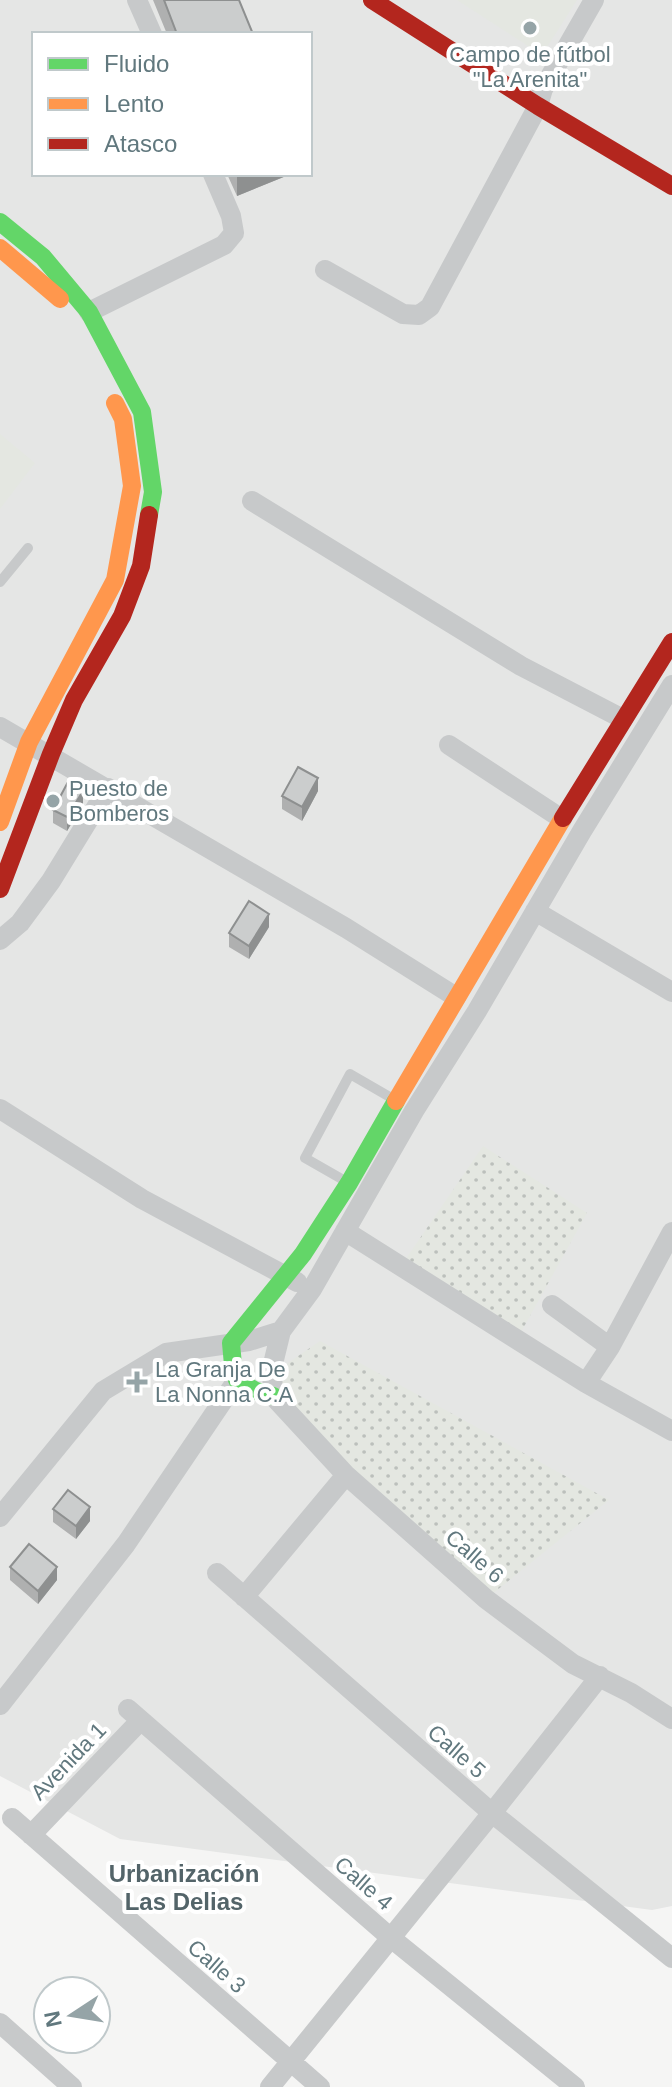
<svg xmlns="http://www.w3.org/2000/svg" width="672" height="2087" font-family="Helvetica,sans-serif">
<defs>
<pattern id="park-dots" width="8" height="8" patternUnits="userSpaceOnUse" patternTransform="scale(2)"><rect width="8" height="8" fill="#e4e7e1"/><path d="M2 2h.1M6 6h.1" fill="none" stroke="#bcc0bc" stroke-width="1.8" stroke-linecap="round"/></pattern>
</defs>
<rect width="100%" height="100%" fill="#f5f5f4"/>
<path fill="#e5e6e5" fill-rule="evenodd" d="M0,0H672V1906L652,1910L120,1839L0,1776ZM34,34H310V174H34Z"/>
<path fill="#e4e7e1" d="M457,0H577L542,55Z
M0,434L35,463L0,509Z"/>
<path fill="url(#park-dots)" d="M483,1146L587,1213L520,1334L403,1263Z
M320,1341L609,1500L486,1599L263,1380Z"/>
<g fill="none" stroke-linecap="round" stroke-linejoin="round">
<path stroke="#c7c9ca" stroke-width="10" d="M0,582L28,548
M347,1182L305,1158L350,1074L395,1100"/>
<path stroke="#c7c9ca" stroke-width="20" d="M137,0L152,34
M325,270L403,314L419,315L430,307L538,106L543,89L594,0
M89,312L224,245L234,233L231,216L213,174
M252,501L521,666L623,719
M672,685L582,831L477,1011L414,1111L312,1289L281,1331L272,1368L273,1396L346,1475L486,1599L573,1664L631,1693L672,1719
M0,727L346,928L456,997
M449,745L562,819
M535,911L672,992
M0,940L20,923L51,881L108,788
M0,1109L142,1199L297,1282
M345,1231L586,1383L672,1431
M552,1305L610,1347
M586,1383L610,1347L672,1232
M0,1517L103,1391L166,1353L249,1341L281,1331
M217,1573L492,1813L672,1958
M244,1597L346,1475
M0,1705L126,1544L237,1380
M128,1709L391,1938L575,2087
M12,1818L320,2087
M31,1835L140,1721
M0,2023L72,2087
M270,2087L492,1813L600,1676"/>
<path stroke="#63d668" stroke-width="18" d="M0,222L43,257L89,312L142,412L153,492L149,515
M273,1396L256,1391L237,1380L233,1365L231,1343L303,1254L349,1183L396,1101"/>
<path stroke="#ff974d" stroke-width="18" d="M0,248L60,299
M0,822L29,742L115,580L132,486L123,419L115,403
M396,1101L563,818"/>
<path stroke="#b3261e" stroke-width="18" d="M372,0L538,106L672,186
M563,818L672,642
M0,889L51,754L74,700L122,616L141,566L149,515"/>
</g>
<path fill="#afb0b0" d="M153,0H239L253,34H167Z
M227,174H291L237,196Z
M318,791L302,821L282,809V796Z
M83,804L67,831L53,823V810Z
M269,927L249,959L229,947V933Z
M53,1509L90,1521L76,1539L53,1522Z
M10,1567L57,1580L38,1604L10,1580Z"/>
<path fill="#8e9090" d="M237,174H291L237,196Z
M318,778V791L302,821V807Z
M83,791V804L67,831V817Z
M269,914V927L249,959V946Z
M90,1507V1521L76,1539V1526Z
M57,1567V1580L38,1604V1591Z"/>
<path fill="#cbcdcd" stroke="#8e9090" stroke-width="2" d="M164,0H239L253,34H177Z
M298,767L318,778L302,807L282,796Z
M68,782L83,791L67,817L53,810Z
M249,901L269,914L249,946L229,933Z
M68,1490L90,1507L76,1526L53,1509Z
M29,1544L57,1567L38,1591L10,1567Z"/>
<g fill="#95a4a7" stroke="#fff" stroke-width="3">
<circle cx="530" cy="28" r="8"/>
<circle cx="53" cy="801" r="8"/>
<path d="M133 1370h8v8h8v8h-8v8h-8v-8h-8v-8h8z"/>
</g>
<g text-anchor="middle" stroke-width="8" stroke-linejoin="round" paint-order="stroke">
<g font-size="22" fill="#61787e" stroke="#fff" text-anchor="start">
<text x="530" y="62" text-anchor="middle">Campo de fútbol<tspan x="530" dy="25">"La Arenita"</tspan></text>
<text x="69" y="796">Puesto de<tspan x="69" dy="25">Bomberos</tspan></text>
<text x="155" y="1377">La Granja De<tspan x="155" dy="25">La Nonna C.A</tspan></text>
</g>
<g font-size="22" fill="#61787e" stroke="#fff">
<text transform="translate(475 1556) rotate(41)" y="8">Calle 6</text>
<text transform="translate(457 1751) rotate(41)" y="8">Calle 5</text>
<text transform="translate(68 1761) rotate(-46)" y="8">Avenida 1</text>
<text transform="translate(364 1883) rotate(41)" y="8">Calle 4</text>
<text transform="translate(217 1966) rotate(41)" y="8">Calle 3</text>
</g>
<g font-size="24" font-weight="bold" fill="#536469" stroke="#fff">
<text x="184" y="1882">Urbanización<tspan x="184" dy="28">Las Delias</tspan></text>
</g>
</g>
<rect x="32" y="32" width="280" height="144" fill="#ffffff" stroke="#c0c9cb" stroke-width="2"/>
<rect x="48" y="58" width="40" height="12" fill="#63d668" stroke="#c0c9cb" stroke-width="2"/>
<text x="104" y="72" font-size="24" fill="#61787e">Fluido</text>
<rect x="48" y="98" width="40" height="12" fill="#ff974d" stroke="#c0c9cb" stroke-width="2"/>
<text x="104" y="112" font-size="24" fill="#61787e">Lento</text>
<rect x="48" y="138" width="40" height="12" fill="#b3261e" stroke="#c0c9cb" stroke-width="2"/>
<text x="104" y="152" font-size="24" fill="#61787e">Atasco</text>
<g transform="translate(72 2015) rotate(258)"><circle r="38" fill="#ffffff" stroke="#c0c9cb" stroke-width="2"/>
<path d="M0-6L14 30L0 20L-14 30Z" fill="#95a4a7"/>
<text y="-12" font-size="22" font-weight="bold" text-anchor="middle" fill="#61787e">N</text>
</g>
</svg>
